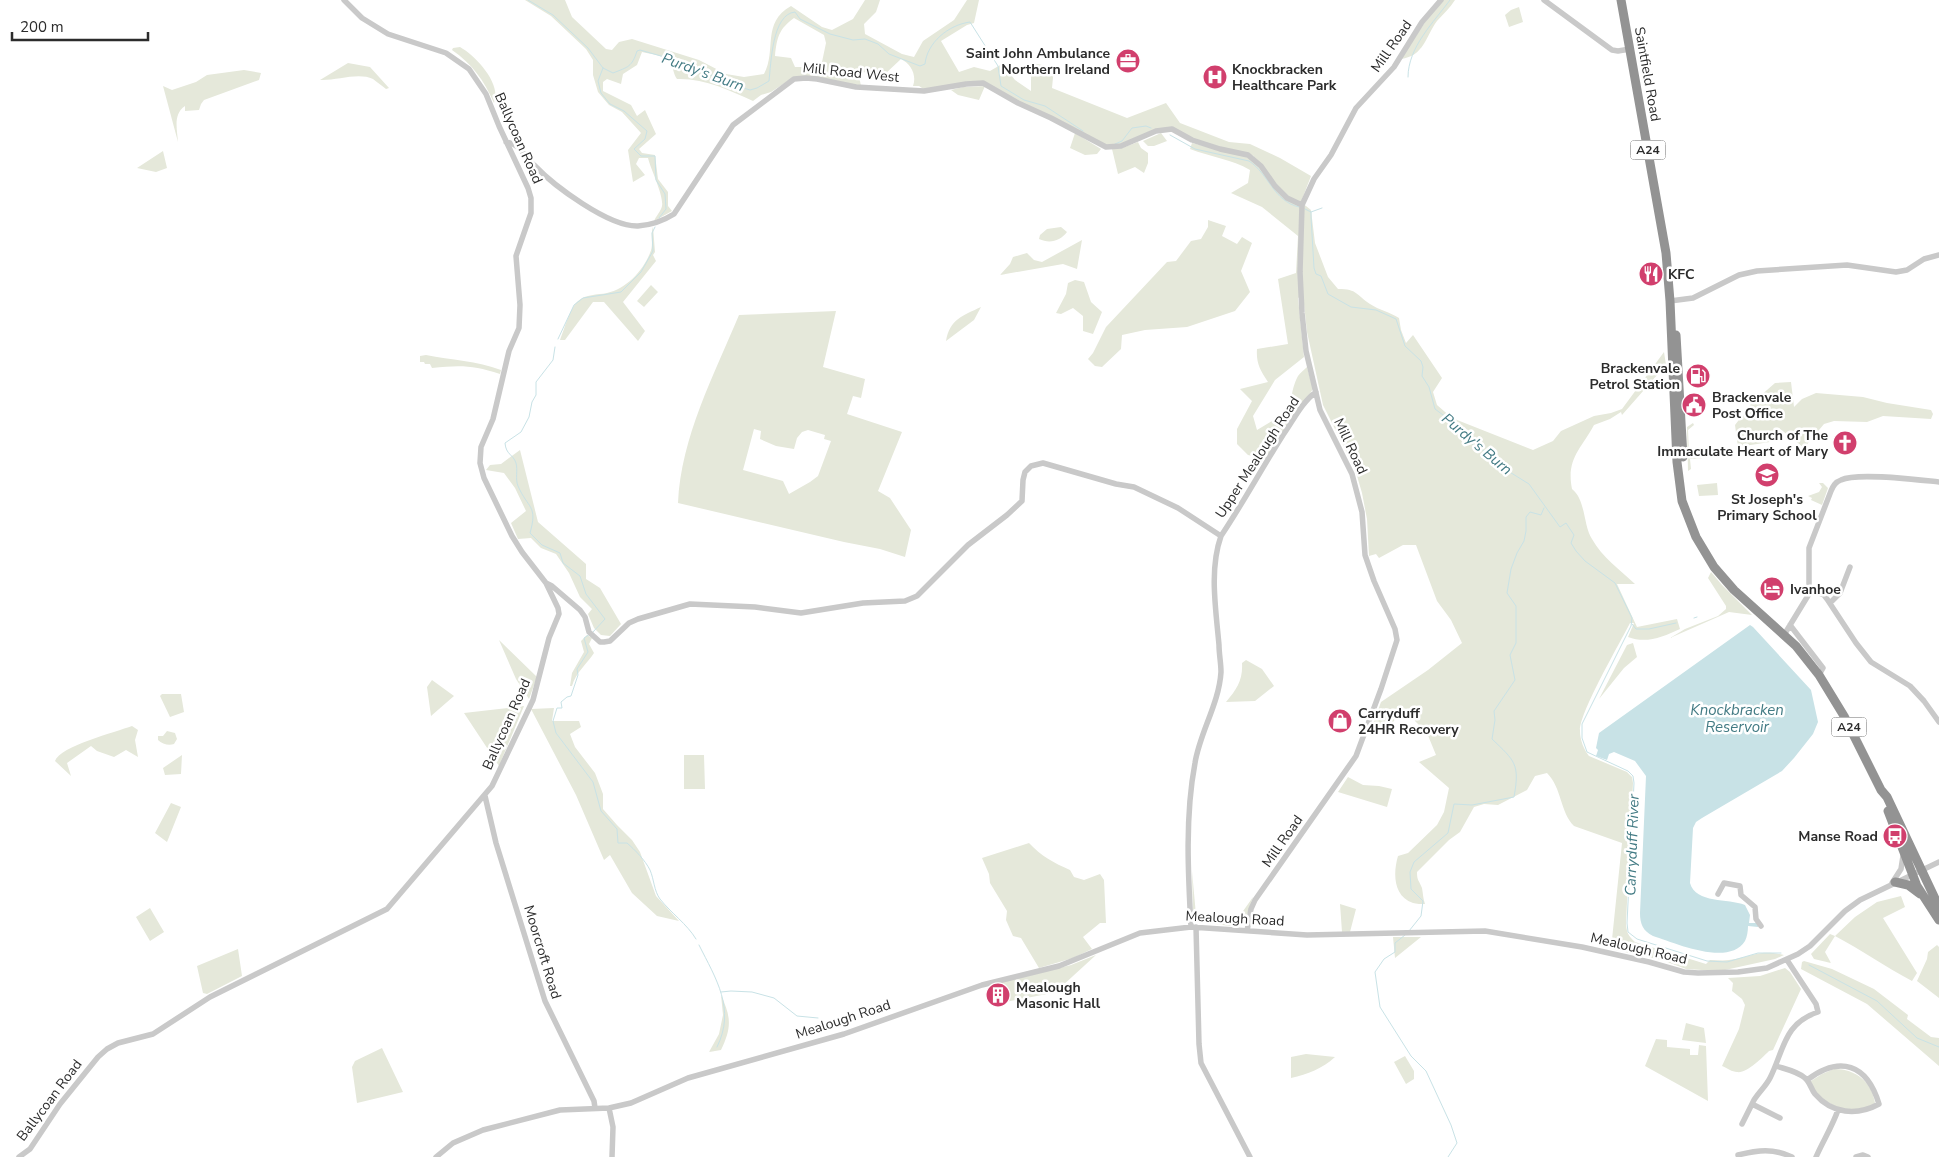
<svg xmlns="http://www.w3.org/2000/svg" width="1939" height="1157" font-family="'Nunito Sans',sans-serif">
<rect width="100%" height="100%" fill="#fff"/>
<path fill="#e5e8da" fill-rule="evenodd" d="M525,0H565L572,17L606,49L612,50L619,42L632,39L699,60L726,74L744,77L764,74C777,50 761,23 791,6L822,27L832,30L853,19L865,0H880L876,12L864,24L865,34L902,54L914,57L923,41L954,20L967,0H979L974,23L967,25L941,41L959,72L974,67L990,71L1002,64L1015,80L1031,91V63L1054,67L1052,88L1127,118L1166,103L1180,123L1229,142L1250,144L1280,158L1311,176L1301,202L1311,210L1315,243L1328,277L1338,289C1358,289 1356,295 1370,304C1379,310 1390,312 1399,318L1401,330L1406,343L1413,335L1442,378L1433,392L1437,405L1452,418L1533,450L1553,441L1561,431L1594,416L1611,413L1622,409L1664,352L1666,365L1622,415L1621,412L1610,419L1594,425C1581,449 1566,459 1572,489C1586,500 1583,525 1592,539C1602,557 1620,570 1635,584H1617L1637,627L1677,619L1680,629C1663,637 1646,644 1628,637L1634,623H1630C1620,643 1579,713 1580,731C1580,740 1584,750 1589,756L1627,772L1632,777L1633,783L1626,922C1626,931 1628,936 1635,942L1706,964L1710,960C1716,960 1723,961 1729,960C1754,957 1757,949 1784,955L1775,959L1725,970H1702L1686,969L1662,960L1611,949L1622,843L1574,826C1560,812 1562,788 1547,773L1535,776L1527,790L1498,805L1484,804L1474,807L1460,832L1449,840L1417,872C1417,881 1419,880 1422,888C1423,893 1423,899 1425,904C1422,904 1416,904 1413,903C1393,896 1393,873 1398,856L1408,853L1437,825L1444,812L1449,788L1419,762L1436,755L1427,733L1415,721L1413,712C1399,707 1393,722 1388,733L1370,732L1381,702L1428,670L1462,643L1451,620L1437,601L1416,545H1403L1379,558L1376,554L1369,556L1367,519L1362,493L1355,469L1323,405L1307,332L1303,295L1298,298L1304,357L1275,380L1253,416L1257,430L1284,414L1291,418L1294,413C1288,404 1293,385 1298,376C1300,373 1304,370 1307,367L1313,389L1265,459L1248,455L1237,444V429L1252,401L1240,389L1268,382C1260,370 1256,363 1257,349L1288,344L1278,279L1296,273L1298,236L1262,207L1231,193L1248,183L1250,170C1232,159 1210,157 1190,149L1192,143L1246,156L1253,160L1254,156L1199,142L1164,128L1128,143L1105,147L1020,102L985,82L925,90L919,86H913C917,75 911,64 901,59L885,74L862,72L859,76L861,86L794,77L771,92L761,95L753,101C729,90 704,78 677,79C673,74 674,68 670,63C665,55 650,54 642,52L637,65L623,74L621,84L607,79L603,82V91L631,105L637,116L645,110L656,134L639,149L642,153L655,155L658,179L668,192V206L672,211L654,221C656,216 661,211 662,206C664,196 651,170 648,158H639L636,164L645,175L633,182L628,150L641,133L622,112L609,105L598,92L593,75V60L586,49L551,16ZM794,18L824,35L826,43L822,62L806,67H795L791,58L775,56C777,37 779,29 794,18Z
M1442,0H1455C1450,8 1443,14 1437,21C1426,36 1424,56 1401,59L1425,22Z
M1519,7L1523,22L1509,27L1505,15L1511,10Z
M460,47C476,56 502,84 494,103C484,80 472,64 452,50L453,48Z
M348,63L370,67L389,88L386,89C382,86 377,82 373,79C358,72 336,81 320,80Z
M244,70L261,73L259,80L204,100L201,104L199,110L185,111V106C173,114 177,129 178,142L163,86L172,90L196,82L207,75Z
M985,86L979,100L958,95L951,90L963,87Z
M1075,133L1101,149L1097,154L1085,155L1070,148Z
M1161,133L1167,141L1154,146H1148L1143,141Z
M1138,142L1141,148L1148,153V163L1144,173L1135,167L1118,174L1112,149L1122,148Z
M163,151L167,168L156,172L137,168Z
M1208,220L1226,226L1222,236L1237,244L1242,237L1252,243L1241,271L1250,292L1235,311L1187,327L1145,330L1122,335L1121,349L1102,367L1095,366L1088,359L1093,353L1106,327L1167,262L1176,261L1191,241L1201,239L1208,227Z
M653,227L655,252L653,255L656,261L623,302L645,331L638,341L604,302H593L565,340H560C564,330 570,308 578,301C586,294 597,295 607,293C626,289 643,271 650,253C654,245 650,235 653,227Z
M1061,227L1067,232C1060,241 1050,244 1039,239L1040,235L1047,229Z
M1082,240L1077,269L1063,264L1000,275L1010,264L1013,257L1027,253L1034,260L1042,262Z
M1075,280L1084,282L1091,302L1102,312L1093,334L1083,331V316L1073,308L1061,314L1056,313L1066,294L1068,283Z
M651,285L658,292L644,307L637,301Z
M981,307L974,320L946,341C950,319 962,316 981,307Z
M836,311L823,367L865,379L861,398L853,396L847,414L902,432L878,491L890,498L911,530L905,557L880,549L844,542L678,503C681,437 714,375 739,315ZM754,429L761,431L760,439L776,446L794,449L797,438L802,432L808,430L825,435L824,439L831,441L818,476L810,482L789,494L783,481L743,470Z
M426,355C451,360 477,361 501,370L500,374C473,365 460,365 432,368L430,364H425L424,362H420V356Z
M1791,382L1794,407L1802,399L1816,393L1863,397L1887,403L1931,410L1933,414L1931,419L1883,416L1867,422L1834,421L1824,424L1804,448L1779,428L1775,432L1776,441L1738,447L1735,425L1751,404L1775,383Z
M1693,423L1694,425L1688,430L1689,452L1691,455H1702L1704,453V458L1690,459L1691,469L1688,471L1687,427Z
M520,450L538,522L586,564V579L600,588L621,624L610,636L601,635L594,628L588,614L592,609L580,597L569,573L556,554L541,548L531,538L518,539L511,523L526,511L515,488L504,473L486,470L490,465L501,464Z
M1717,483L1718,495L1699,496L1697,485Z
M1819,483H1823L1828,488L1822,505L1811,500L1812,498L1808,496L1819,492L1822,487Z
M1711,572L1722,585L1752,615L1729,612L1670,638L1685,629L1718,616L1726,609V606L1708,578Z
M587,635L592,638L589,644L594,653C587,664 576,672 572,686H570L572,673L584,652L581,641Z
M499,640L537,677L529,699L516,679Z
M1633,643L1637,657L1624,668L1599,699L1627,645Z
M1246,660L1262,669L1274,686L1255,701L1226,702C1237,689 1243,680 1242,663Z
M432,680L454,696L431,716L427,687Z
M162,694H181L184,712L170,717L160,696Z
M524,706L499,766L464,713Z
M554,708L552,721H579L581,727L570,734L575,747L595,773L603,794V809L617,825L632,840L640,852L656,896L679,921L657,916L632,893L610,855L604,860L576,795L531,709Z
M132,726L138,730L135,740L138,757L126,750L114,757L97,751L91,746L67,763L71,776L55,761C60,746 116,732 132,726Z
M167,731L175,733L177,739L174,744C169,746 162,744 158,740V736H163Z
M182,755L181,774L165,775L163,768Z
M684,755H704L705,789H684Z
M1348,777L1363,785L1379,786L1392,789L1387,807L1338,792Z
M171,803L181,807L167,842L155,833Z
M1029,843C1041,856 1054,863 1070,870L1074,877L1084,880L1100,874L1104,880L1106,923H1100L1083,937L1092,949L1073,958L1039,968L1021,938L1013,936L1006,920L1007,911L990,883L989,874L982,858Z
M1192,871L1196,915L1205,920L1233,918L1241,914L1253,897L1244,924L1239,927L1198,922L1193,917Z
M1901,896L1905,907L1883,918L1917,973L1912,981C1885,967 1862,950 1835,936L1825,952L1831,963L1814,959L1811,954L1830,934L1835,936L1855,917L1877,902Z
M1340,904L1356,909L1350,932H1342Z
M150,908L164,932L150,941L136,917Z
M1393,937H1421L1395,958Z
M1937,945L1939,947V998L1917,981L1927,959L1928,952Z
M238,949L242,976L207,994L203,993L197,966Z
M1096,955L1061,987L1047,994L995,1004L991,985L1071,965Z
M1804,961L1832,969L1874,989L1908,1015L1907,1019L1931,1037L1939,1038V1066L1867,1004L1801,969L1802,962Z
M1785,968L1790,972L1801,989L1773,1050L1769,1051C1763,1057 1746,1074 1737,1072C1732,1072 1727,1068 1722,1066L1739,1029L1745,1005L1742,999L1732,991L1733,983L1728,978L1760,976Z
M721,995C731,1017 732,1027 721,1050L709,1052L719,1034L723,1015Z
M1686,1023L1704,1028L1706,1043L1682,1040Z
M1656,1039L1667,1040V1047L1690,1049V1055H1698L1699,1045L1706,1046L1708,1101L1645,1066Z
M382,1048L403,1092L357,1103L352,1067L355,1061Z
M1306,1054L1335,1057C1322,1069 1308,1074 1291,1078V1057Z
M1405,1056L1414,1071V1079L1406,1084L1394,1062Z
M1834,1069C1856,1069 1872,1082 1875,1103C1869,1107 1859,1110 1852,1110C1836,1109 1814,1098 1811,1081L1822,1074Z"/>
<path fill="#c8e2e6" d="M1750,625L1753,627L1811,690L1818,722L1813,734L1794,758L1782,771L1702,818L1696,822L1693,828L1690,883C1696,904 1728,898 1745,905L1750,915L1749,923H1758V927L1748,926C1748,931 1747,937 1745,941C1729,967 1675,943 1653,936C1643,931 1640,924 1640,913L1646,776L1635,761L1614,752L1609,754L1607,760L1596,756L1598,750L1596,748L1599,733Z"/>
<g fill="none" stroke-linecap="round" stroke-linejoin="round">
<path stroke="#c8e2e6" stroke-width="1" d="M528,0L553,15L588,48L603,68L613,73C628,67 632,67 637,51L640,50L682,62L731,84L750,90L757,88L769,81C771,64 772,14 795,12L800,19L830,34L853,40L865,39L878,44L889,54L920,66L925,64C927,43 948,25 970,22L998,66L1001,86L1024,100L1045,106L1083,131
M603,68L598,81L601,93L610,104L624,111L647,131L645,139L634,149L641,156H655L656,180L665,194L666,209L659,218
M1408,77C1408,47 1434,22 1450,0
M1170,135L1195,149L1249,161C1269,174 1273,201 1299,207
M1115,144L1122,141L1132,128L1146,126L1151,128
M1305,209L1311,212V217L1314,268L1316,274L1321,276L1328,294L1351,307L1376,310L1396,319L1405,346L1421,361L1423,367L1422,376L1429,387L1435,409L1455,424L1475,447L1488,452L1499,460L1508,471L1529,484L1560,527L1566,523L1574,535L1571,543L1576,551L1585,561L1615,583L1632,618L1631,626L1582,724V738L1587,752L1628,771L1633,776L1634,783L1627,923L1628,932L1637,939L1707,961L1727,962L1758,953H1781
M1311,212L1322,208
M558,339L574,305L583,298L621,292L641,272L653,251L652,233L655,227
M555,347L553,360L536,382V395L532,402L529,417L521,432L505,443C506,455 513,454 516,463C518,470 515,479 518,486C528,509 538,505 530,533L542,545L560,553L563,563L580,576L586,594L605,619L593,632
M1694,618L1697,617
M1632,624L1636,629H1649L1676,623
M590,634L584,638L588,652L577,669L578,675L571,696L567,697L561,702L562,708H557L553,721L556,733L593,782L601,811L617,829L618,843H627C635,850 645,860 650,870C654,879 654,891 660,899C671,913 687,924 696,939
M1409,931L1421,916L1423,901L1411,889L1410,872L1414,862L1448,833L1454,804L1472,805L1514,797C1520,764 1515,761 1492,739L1495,720L1494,711L1515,680L1510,655L1516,643V606L1507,593L1511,569L1517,553L1524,541L1526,531V517L1530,512L1541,515L1544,508
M1405,935L1395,943V952L1384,959L1375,972L1380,1007L1411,1056L1426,1071L1451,1125L1457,1143L1448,1157
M699,945C716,979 736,1009 717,1047
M1809,965L1877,1001L1917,1038L1939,1047
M721,992L731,991L752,992L774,998L797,1016L818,1018"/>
<path stroke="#c9c9c9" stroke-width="5.5" d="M1544,0L1612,50L1618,51L1630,49
M506,142C519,143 525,157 534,165C554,186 609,227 638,226C652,225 663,221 674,214L733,125L794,79L806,78L817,79L856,87L924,91L966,84L983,83L1018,103L1051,118L1106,147L1121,146L1156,131L1172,129L1192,140L1220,149L1248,155L1261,166L1275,186L1287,198L1302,205
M1670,301L1693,298L1739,275L1757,271L1847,265L1896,272L1907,270L1924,259L1939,255
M546,583L552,586L580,610L585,617L589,632L600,642H604L610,641L629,623L638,619L690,604L755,607L801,613L863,603L905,601L917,596L968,545L1007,515L1022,501L1023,480L1025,472L1031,466L1043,463L1116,484L1134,487L1178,508L1221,536
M1810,590L1824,595L1827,599L1856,643L1871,662L1910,686L1924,701L1939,722
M1830,603L1840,593L1850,567
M1790,625L1823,668L1819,675
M1784,635L1809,594V548L1831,491C1833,486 1835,482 1841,480C1857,472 1919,480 1939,482
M485,796L496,843L545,1001L594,1101L595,1108
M1892,883L1901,869L1903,856
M1718,894L1724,883L1740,886L1741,895L1755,907L1756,919L1761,926
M1191,927C1188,873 1185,816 1195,763C1200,732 1219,704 1221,672C1221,663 1219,654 1219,645C1216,610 1209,570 1221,536C1243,503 1262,468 1283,435C1293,421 1302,402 1316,392
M1196,927L1199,1044L1201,1063L1250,1157
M1247,931L1251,909L1255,900L1356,756L1381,689L1397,640L1395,629L1374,581L1365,555L1362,512L1352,474L1320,410L1306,351L1302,313L1300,272L1302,205L1314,179L1331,155L1356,108L1394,67L1422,22L1441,0
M1776,1066C1785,1069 1797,1071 1805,1078C1810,1082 1811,1089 1815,1094C1832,1114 1857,1116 1879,1104C1867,1064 1840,1055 1807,1080
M1752,1104L1780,1118
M609,1108L613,1127L612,1157
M1742,1124C1746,1116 1750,1108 1754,1100C1759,1092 1766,1086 1770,1078C1784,1050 1784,1023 1818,1012L1816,1004L1787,960
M1738,1155C1758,1150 1773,1148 1792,1157
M19,1157L30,1149L60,1104L98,1057L107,1049L118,1043L153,1034L210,997L387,909L492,786L533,700L549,638L559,614L558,608L546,583L522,552L512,536L484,478L480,463L481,447L493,419L509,351L519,328L520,305L516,256L531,213V198L528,188L499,126L486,94L469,69L446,53L388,34L362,18L344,0
M436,1157L453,1143L483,1130L560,1110L609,1108L631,1103L688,1078L844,1034L982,985L1059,966L1140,933L1191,927L1307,935L1485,931L1582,947L1649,962L1684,972L1698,973L1738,972L1767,968L1798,954L1810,946L1845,911L1860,900L1939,862
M1816,1157C1823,1141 1832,1127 1838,1110
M1856,1157L1863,1155L1868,1157"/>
<path stroke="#939393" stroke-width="9" d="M1621,0L1666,253L1670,301L1677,462L1682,501L1696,537L1714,567L1734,590L1796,646L1819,675L1844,716L1881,790L1887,797L1939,907
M1676,335L1683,457
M1888,811L1917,886L1939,920
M1895,882L1908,885L1920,894"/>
</g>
<defs>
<symbol id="office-disc" viewBox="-11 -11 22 22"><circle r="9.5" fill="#d13f6d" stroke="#fff"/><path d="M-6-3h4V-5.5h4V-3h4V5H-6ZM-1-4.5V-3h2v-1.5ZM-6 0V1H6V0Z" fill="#fff"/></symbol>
<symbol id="hospital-disc" viewBox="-11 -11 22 22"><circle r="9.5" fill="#d13f6d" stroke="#fff"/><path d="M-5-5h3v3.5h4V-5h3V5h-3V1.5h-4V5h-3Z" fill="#fff"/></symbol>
<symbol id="restaurant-disc" viewBox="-11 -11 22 22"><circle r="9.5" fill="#d13f6d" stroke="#fff"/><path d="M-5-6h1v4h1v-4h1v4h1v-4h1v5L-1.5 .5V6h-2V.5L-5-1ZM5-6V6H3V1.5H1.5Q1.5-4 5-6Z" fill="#fff"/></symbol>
<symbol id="fuel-disc" viewBox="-11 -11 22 22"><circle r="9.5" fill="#d13f6d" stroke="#fff"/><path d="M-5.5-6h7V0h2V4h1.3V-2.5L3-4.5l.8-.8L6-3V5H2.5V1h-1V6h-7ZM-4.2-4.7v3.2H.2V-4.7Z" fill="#fff"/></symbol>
<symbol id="civic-disc" viewBox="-11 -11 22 22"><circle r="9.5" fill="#d13f6d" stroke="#fff"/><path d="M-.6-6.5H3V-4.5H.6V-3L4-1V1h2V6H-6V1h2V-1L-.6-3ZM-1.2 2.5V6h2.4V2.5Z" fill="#fff"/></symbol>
<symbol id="church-disc" viewBox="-11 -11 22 22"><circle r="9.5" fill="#d13f6d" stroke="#fff"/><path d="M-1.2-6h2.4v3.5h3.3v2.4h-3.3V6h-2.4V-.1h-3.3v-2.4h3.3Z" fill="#fff"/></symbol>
<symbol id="school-disc" viewBox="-11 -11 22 22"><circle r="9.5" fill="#d13f6d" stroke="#fff"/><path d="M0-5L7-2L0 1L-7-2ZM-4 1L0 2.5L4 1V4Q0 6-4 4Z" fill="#fff"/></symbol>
<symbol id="hotel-disc" viewBox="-11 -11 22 22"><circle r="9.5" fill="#d13f6d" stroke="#fff"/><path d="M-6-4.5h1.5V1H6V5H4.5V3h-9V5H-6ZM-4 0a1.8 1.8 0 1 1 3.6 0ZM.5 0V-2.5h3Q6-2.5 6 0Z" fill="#fff"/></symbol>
<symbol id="shop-disc" viewBox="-11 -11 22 22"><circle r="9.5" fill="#d13f6d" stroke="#fff"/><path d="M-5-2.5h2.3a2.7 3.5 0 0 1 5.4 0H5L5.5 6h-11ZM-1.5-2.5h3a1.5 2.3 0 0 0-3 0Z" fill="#fff"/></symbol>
<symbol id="bus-disc" viewBox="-11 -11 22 22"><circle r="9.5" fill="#d13f6d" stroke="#fff"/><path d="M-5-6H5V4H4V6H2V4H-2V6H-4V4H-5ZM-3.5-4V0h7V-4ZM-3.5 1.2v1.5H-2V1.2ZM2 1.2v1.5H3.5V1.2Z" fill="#fff"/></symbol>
<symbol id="building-disc" viewBox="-11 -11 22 22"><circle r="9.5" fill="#d13f6d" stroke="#fff"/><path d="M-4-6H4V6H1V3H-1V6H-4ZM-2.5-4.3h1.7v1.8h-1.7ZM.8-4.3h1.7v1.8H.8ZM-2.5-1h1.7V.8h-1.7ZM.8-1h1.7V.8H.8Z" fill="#fff"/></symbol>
</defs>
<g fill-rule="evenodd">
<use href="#office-disc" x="1114" y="47" width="28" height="28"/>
<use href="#hospital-disc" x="1201" y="63" width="28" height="28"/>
<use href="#restaurant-disc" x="1637" y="260" width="28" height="28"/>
<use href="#fuel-disc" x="1684" y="362" width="28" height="28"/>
<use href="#civic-disc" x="1680" y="391" width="28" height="28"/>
<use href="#church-disc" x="1831" y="429" width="28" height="28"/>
<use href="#school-disc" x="1753" y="461" width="28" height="28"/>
<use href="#hotel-disc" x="1758" y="575" width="28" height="28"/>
<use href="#shop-disc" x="1326" y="707" width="28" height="28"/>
<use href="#bus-disc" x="1881" y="822" width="28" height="28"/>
<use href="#building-disc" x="984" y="981" width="28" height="28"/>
</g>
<g text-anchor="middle" stroke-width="5" stroke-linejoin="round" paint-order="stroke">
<g fill="#fff" stroke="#6b6b6b" stroke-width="1">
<rect x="1630.5" y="140.5" width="35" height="19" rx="4"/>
<rect x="1831.5" y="717.5" width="35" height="19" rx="4"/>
</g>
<g font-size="12" font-weight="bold" fill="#2c2c2c">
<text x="1648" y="154">A24</text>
<text x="1849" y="731">A24</text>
</g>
<g font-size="14" fill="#2c2c2c" stroke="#fff">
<text transform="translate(1391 46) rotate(-55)" y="5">Mill Road</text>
<text transform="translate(851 72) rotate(6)" y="5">Mill Road West</text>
<text transform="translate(1648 74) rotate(80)" y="5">Saintfield Road</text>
<text transform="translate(519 138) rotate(66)" y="5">Ballycoan Road</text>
<text transform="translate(1351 446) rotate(65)" y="5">Mill Road</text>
<text transform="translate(1257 457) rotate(-57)" y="5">Upper Mealough Road</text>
<text transform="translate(506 724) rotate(-66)" y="5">Ballycoan Road</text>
<text transform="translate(1282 841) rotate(-55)" y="5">Mill Road</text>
<text transform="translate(1235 918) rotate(3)" y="5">Mealough Road</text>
<text transform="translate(1639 948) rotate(13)" y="5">Mealough Road</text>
<text transform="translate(543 952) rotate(73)" y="5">Moorcroft Road</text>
<text transform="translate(843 1019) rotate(-18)" y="5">Mealough Road</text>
<text transform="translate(49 1100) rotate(-53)" y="5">Ballycoan Road</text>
</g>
<g font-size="14" font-weight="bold" fill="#2c2c2c" stroke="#fff" text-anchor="start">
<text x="1110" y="58" text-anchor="end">Saint John Ambulance<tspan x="1110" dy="16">Northern Ireland</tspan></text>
<text x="1232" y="74">Knockbracken<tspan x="1232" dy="16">Healthcare Park</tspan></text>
<text x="1668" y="279">KFC</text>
<text x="1680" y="373" text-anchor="end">Brackenvale<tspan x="1680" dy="16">Petrol Station</tspan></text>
<text x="1712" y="402">Brackenvale<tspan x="1712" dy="16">Post Office</tspan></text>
<text x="1828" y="440" text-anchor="end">Church of The<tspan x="1828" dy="16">Immaculate Heart of Mary</tspan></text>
<text x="1767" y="504" text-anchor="middle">St Joseph's<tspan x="1767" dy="16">Primary School</tspan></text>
<text x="1790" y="594">Ivanhoe</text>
<text x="1358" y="718">Carryduff<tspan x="1358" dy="16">24HR Recovery</tspan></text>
<text x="1878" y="841" text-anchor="end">Manse Road</text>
<text x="1016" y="992">Mealough<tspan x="1016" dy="16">Masonic Hall</tspan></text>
</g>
<g font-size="15" font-style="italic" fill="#437b84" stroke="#fff">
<text transform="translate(703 72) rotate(20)" y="5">Purdy's Burn</text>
<text transform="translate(1477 444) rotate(40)" y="5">Purdy's Burn</text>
<text x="1737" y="715">Knockbracken<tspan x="1737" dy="17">Reservoir</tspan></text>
<text transform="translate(1632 845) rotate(-88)" y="5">Carryduff River</text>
</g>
</g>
<path d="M12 32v8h136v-8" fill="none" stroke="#2c2c2c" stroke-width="2.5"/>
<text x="20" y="32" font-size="15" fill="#2c2c2c" stroke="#ffffff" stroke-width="4" paint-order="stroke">200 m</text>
</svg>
